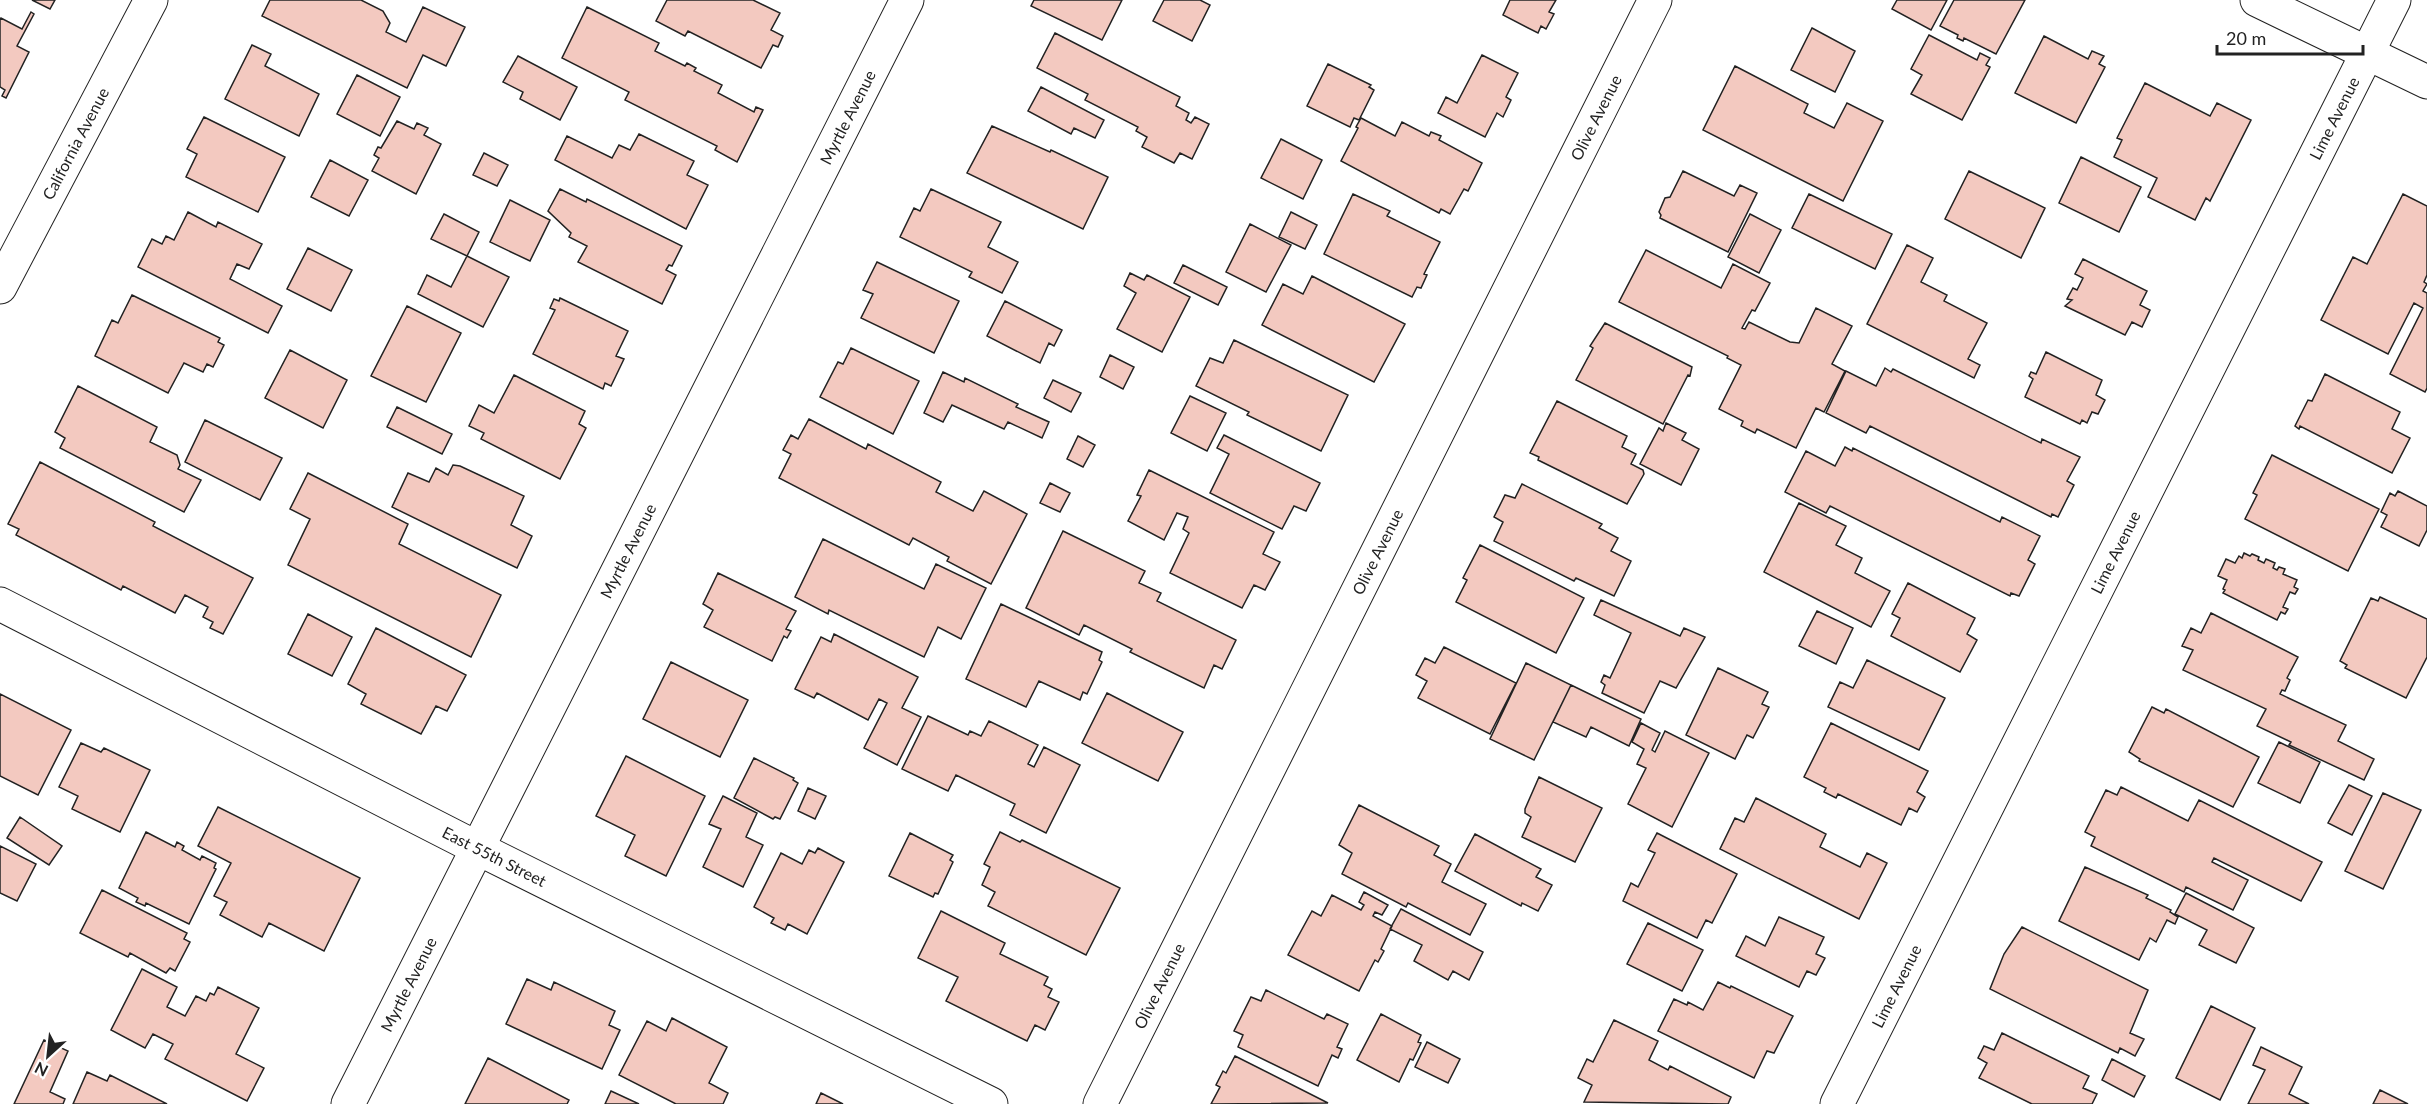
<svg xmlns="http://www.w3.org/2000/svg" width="2427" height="1104" font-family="Lato,sans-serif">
<rect width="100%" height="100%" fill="#fff"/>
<path fill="#f3c9c0" stroke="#222" stroke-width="1.5" d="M32,0H55L50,9Z
M270,0H361L383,11L390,23L386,32L406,42L423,7L465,27L446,66L423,55L407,88L262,16Z
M667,0H753L780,13L771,30L783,36L778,47L773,45L761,68L688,31L685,36L656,21Z
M1034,0H1122L1102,40L1031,6Z
M1164,0H1200L1210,5L1192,41L1153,21Z
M1510,0H1556L1549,12L1554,14L1546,29L1541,26L1538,33L1503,15Z
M1897,0H1947L1931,30L1892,9Z
M1954,0H2025L1996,54L1964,38L1963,41L1957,38L1958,35L1940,26Z
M587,7L659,43L655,51L685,66L687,63L696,68L694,71L722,85L718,93L754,112L756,107L763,110L737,162L715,150L717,146L625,100L629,92L562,58Z
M31,12L34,14L17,46L29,52L6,98L2,96L5,90L0,87V20L1,18L22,29Z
M1812,28L1855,51L1835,92L1791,70Z
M1055,33L1180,97L1176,106L1189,113L1186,120L1191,123L1195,117L1209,124L1192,159L1180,153L1174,163L1142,147L1147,137L1136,131L1138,127L1085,100L1088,94L1037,68Z
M1929,35L1977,60L1980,53L1990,58L1986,65L1990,67L1962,120L1911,94L1922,75L1911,69Z
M2044,36L2088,59L2092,51L2104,56L2099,64L2105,67L2076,123L2015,93Z
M252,45L271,54L265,66L319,94L299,136L225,99Z
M1482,55L1518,73L1506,97L1511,100L1503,117L1497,113L1485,137L1438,113L1446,97L1457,103Z
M518,56L577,87L560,120L520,99L523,92L503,82Z
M1328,64L1371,85L1369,87L1374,90L1359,120L1354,118L1350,127L1307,106Z
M1735,66L1808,104L1804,113L1834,128L1847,103L1883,121L1843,201L1703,130Z
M357,75L400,97L380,136L337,114Z
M2145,83L2210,116L2217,103L2251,120L2210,201L2206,198L2195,220L2148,197L2157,178L2114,157L2122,140L2117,138Z
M1041,87L1104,120L1095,138L1074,128L1071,134L1028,111Z
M204,117L285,157L258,212L186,177L197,154L187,149Z
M1361,118L1395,136L1402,122L1429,136L1431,132L1441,136L1439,140L1482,163L1468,191L1464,189L1450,214L1441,209L1439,213L1341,161L1358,128L1356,127Z
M397,121L414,129L417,123L428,128L424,135L441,144L416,194L372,171L379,158L374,155L378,147L381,148Z
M992,126L1050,152L1051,150L1108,177L1083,229L967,173Z
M639,134L694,161L687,175L708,185L686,229L555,160L567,136L612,158L619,145L630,150Z
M1281,139L1322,160L1303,199L1261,178Z
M484,153L508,165L497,186L473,175Z
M2081,157L2141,187L2119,232L2059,203Z
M330,160L368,180L349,216L311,197Z
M1683,171L1734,196L1740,185L1757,193L1728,252L1660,218L1661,215L1659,212L1665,198L1670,197Z
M1969,171L2045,208L2021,258L1945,219Z
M560,189L586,202L587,199L682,246L672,266L669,265L666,270L676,275L662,304L578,262L587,246L569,237L571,233L548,211Z
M931,189L1001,222L988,247L1018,262L1002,293L969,277L972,272L900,237L914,208L920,211Z
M1353,194L1390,211L1387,216L1440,242L1424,274L1427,275L1421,288L1417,287L1412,297L1324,254Z
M1809,194L1892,234L1875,269L1792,228Z
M2403,194L2427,206V275L2424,282L2427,284L2423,291L2427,293V388L2425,392L2390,374L2423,308L2414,303L2388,354L2321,320L2353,257L2367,264Z
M510,200L550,220L530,261L490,242Z
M188,212L216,227L218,222L262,244L249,269L237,264L230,279L282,306L268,333L138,267L152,239L162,244L166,236L174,240Z
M1291,212L1317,225L1305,249L1279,237Z
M444,214L479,232L467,256L431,239Z
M1750,214L1781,230L1759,273L1728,257Z
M1250,224L1291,245L1266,292L1226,272Z
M1907,245L1933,258L1921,282L1947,295L1944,301L1987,323L1968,359L1980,365L1974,378L1867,324Z
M308,248L352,270L331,311L287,289Z
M1646,250L1721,288L1733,264L1770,283L1755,311L1752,310L1742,328L1745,329L1749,322L1790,342L1799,343L1816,308L1852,326L1832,364L1845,371L1824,412L1816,408L1796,448L1757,429L1755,433L1741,426L1743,421L1719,409L1741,365L1727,358L1728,356L1619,302Z
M467,256L509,277L483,327L418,294L427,275L451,287Z
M2083,259L2147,291L2140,305L2150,310L2142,327L2132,322L2125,335L2065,306L2072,300L2067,299L2073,288L2077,290L2083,278L2075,274Z
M877,262L959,301L934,353L861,318L873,294L863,290Z
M1183,265L1227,287L1218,305L1174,283Z
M1130,273L1144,280L1147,275L1190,297L1162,352L1117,329L1136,293L1124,286Z
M1312,276L1405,324L1374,382L1262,325L1283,284L1303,294Z
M132,295L220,338L218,342L224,345L213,367L207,364L203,372L184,363L168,393L95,356L112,320L118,323Z
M560,298L628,331L616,356L624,359L611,386L605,383L603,389L533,354L555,310L550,308L554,299L559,301Z
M1005,301L1062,330L1054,346L1049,343L1040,363L987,336Z
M407,306L461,333L426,402L371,376Z
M1605,323L1692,367L1690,376L1688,375L1663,424L1576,380L1593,348L1590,346Z
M1234,340L1348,395L1321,451L1247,415L1249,412L1196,386L1210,358L1223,363Z
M851,348L919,381L893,434L820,397L838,362L843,364Z
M290,350L347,380L323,428L265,398Z
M2046,352L2102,380L2096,395L2105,400L2098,414L2092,412L2087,423L2082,420L2080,424L2025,397L2033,379L2029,376L2031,372L2036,374Z
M1110,355L1134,367L1123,389L1100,377Z
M1885,368L1891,372L1893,369L2041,443L2042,439L2080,457L2067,481L2074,485L2058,517L2052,514L2051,517L1870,426L1866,433L1826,413L1846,371L1876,386Z
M943,372L964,382L965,378L1018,404L1016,407L1049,422L1042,438L1008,422L1004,429L952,405L943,422L924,413Z
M2325,374L2400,412L2392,429L2410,438L2392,473L2300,426L2299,429L2295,426L2308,400L2312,401Z
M514,375L585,411L579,424L586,428L560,479L481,439L484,433L469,426L479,405L494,413Z
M1053,380L1081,393L1071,412L1044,398Z
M78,386L157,427L150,442L177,455L180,465L178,469L201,480L184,512L60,448L65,438L55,432Z
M1190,396L1226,413L1207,451L1171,433Z
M1557,401L1627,436L1622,447L1636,454L1631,464L1643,470L1644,474L1627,504L1538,460L1539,457L1530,453Z
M397,407L452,434L442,454L387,427Z
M809,419L866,449L868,444L941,482L936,492L973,511L984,491L1027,514L991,584L947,561L949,557L913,538L909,545L779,478L791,454L783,450L791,435L798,439Z
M205,420L282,458L260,500L185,462Z
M1666,423L1686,433L1682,440L1699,449L1681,485L1640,464L1659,428L1663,431Z
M1224,435L1320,483L1306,511L1294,506L1282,529L1210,493L1229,454L1217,448Z
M1078,436L1095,445L1083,467L1067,459Z
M1845,447L1852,451L1853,448L2000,522L2002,517L2040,536L2028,560L2035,564L2019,596L2011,593L2010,596L1830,506L1826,513L1785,492L1806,451L1835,466Z
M2272,455L2379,509L2348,571L2245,519L2257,495L2253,493Z
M40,462L155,522L153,526L253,578L223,634L210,628L213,622L203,617L208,607L185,595L175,613L123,586L121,590L16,535L19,529L8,524Z
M453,465L460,466L524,496L511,525L532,536L517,568L392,507L408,473L429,482L436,468L448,475Z
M1149,470L1274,532L1263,554L1280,562L1265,590L1254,585L1242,608L1170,573L1189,533L1183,529L1188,517L1177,513L1164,540L1128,521L1141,496L1137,495Z
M308,473L408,524L399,544L501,595L471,657L288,565L310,519L290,509Z
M1050,483L1070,493L1060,512L1040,503Z
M1522,484L1602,524L1599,528L1618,538L1611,551L1631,561L1614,596L1576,578L1574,581L1494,541L1503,522L1494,517L1505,495L1515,498Z
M2398,491L2427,506V530L2419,546L2381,527L2387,515L2381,512L2390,493L2395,496Z
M1799,503L1846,526L1836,545L1862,558L1855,573L1890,591L1871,627L1764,572Z
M1063,531L1145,571L1139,583L1161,593L1157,601L1236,640L1222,669L1214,665L1204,688L1130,652L1132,649L1084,625L1079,635L1026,608Z
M823,539L924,589L936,564L986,588L961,639L938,627L924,657L829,610L828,614L795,597Z
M1480,545L1584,598L1556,653L1456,602L1467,580L1463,578Z
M2244,553L2250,556L2252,554L2259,557L2258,560L2264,563L2266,559L2275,563L2273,568L2277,570L2279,567L2285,569L2283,574L2297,580L2294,587L2298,589L2295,594L2290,592L2283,607L2288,609L2285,614L2281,612L2277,620L2223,593L2225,590L2223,589L2227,580L2218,576L2226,559L2235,563L2239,556L2242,558Z
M718,573L796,611L786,629L791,631L787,638L784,636L772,661L704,627L713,610L703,604Z
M1908,583L1975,618L1967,634L1977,640L1960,672L1891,636L1900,618L1892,614Z
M2380,597L2427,619V657L2406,698L2345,668L2347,665L2340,661L2371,598L2378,601Z
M1601,600L1680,636L1684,628L1705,637L1676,688L1660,681L1644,713L1602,693L1605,685L1601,682L1604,675L1610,678L1631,633L1594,615Z
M1001,604L1102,652L1099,660L1102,662L1087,694L1083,692L1080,700L1039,681L1026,707L966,679Z
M1817,611L1853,628L1836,664L1799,646Z
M2211,613L2298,657L2287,678L2290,680L2285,691L2282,690L2280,694L2346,725L2338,741L2374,759L2364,780L2289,745L2291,742L2257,726L2266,709L2183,670L2193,650L2182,646L2191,628L2201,633Z
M308,614L352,637L332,676L288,654Z
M376,628L466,675L447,711L436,706L421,734L361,704L366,694L348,684Z
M834,634L918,677L902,708L921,717L897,765L864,748L887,703L879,699L868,720L817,693L814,698L795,689L821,637L831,642Z
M1444,647L1516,683L1490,734L1418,698L1427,681L1416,675L1425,658L1435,663Z
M1867,660L1945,698L1919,750L1828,707L1840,682L1853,688Z
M671,662L748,700L720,757L643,719Z
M1526,663L1571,685L1534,760L1490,739Z
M1718,668L1768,692L1762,704L1769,707L1753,738L1747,735L1735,759L1686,735Z
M1571,685L1641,719L1629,746L1591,727L1586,737L1553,722Z
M1107,693L1183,732L1158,781L1082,743Z
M0,694L71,730L38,795L0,776Z
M2152,707L2164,713L2166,709L2259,757L2233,807L2139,761L2140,759L2129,752Z
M928,716L968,735L970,731L981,736L989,721L1038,745L1028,764L1034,767L1044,747L1080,765L1046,833L1010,815L1015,804L956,775L948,791L902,769Z
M1641,723L1660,733L1652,750L1655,752L1665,731L1709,753L1672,827L1628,804L1646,768L1637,764L1644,749L1632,742Z
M1831,723L1928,771L1917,792L1925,797L1917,812L1909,808L1901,825L1838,794L1836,798L1824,792L1826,788L1804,777Z
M2279,742L2320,762L2300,803L2258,783Z
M81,743L101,752L104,748L150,770L120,832L72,809L78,796L59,787Z
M626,756L705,796L666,876L625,856L635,835L596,816Z
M754,758L794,778L793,780L798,783L780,819L775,817L773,819L734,798Z
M1539,777L1602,808L1575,862L1522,837L1531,817L1525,813V809Z
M2349,785L2372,796L2352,835L2328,823Z
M2121,787L2188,821L2199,800L2322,862L2301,901L2214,858L2212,862L2248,880L2233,910L2186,887L2184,892L2091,846L2095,837L2085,832L2106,790L2117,795Z
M808,788L826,796L815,819L798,811Z
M2383,793L2421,810L2383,889L2345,871Z
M723,796L757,813L746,837L763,845L743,887L703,867L721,829L709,824Z
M1756,798L1826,834L1820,847L1860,867L1867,853L1887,863L1859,919L1720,849L1735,818L1744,822Z
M1359,805L1439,846L1434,855L1451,864L1442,882L1486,904L1470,935L1408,903L1406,907L1342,874L1352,853L1339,845Z
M218,807L360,878L324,951L269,923L262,937L220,915L227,902L214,896L231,863L198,846Z
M20,817L62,846L49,865L7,838Z
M146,832L175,847L177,842L184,846L182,850L200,860L202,856L216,863L214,868L216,869L189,924L146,903L145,906L136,902L138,898L119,888Z
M1000,832L1020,842L1022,840L1120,888L1086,955L988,906L995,892L982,885L990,867L984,864Z
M910,833L953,855L950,860L953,862L938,894L935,893L933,897L889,876Z
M1657,833L1737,874L1712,923L1706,920L1697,938L1623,901L1631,883L1638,887L1655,853L1648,850Z
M1475,834L1541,869L1536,877L1552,885L1538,911L1522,903L1521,906L1455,871Z
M0,846L36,864L17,901L0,893Z
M818,848L844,862L807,934L788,924L785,930L771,923L774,918L754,907L781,853L802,864L809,850L815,853Z
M2085,867L2148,895L2146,898L2171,910L2170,912L2178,917L2175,924L2167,920L2156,942L2150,938L2139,960L2059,921Z
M102,890L187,933L184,939L190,942L175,971L170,968L166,973L130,953L128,957L80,933Z
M1364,892L1388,905L1382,915L1375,912L1373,916L1392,926L1381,949L1384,951L1378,962L1375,960L1359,991L1288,955L1312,911L1321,916L1332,895L1361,910L1364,905L1359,902Z
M2186,893L2254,928L2236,963L2199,945L2207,930L2175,914Z
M1401,909L1483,952L1469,980L1453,971L1448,980L1414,961L1422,945L1390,929Z
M941,911L1005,943L1000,954L1048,977L1044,985L1052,989L1048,997L1059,1002L1045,1030L1035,1025L1027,1041L946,1001L958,977L918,958Z
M1779,917L1824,937L1816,954L1825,958L1816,975L1807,971L1799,987L1736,956L1746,936L1765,946Z
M1648,923L1703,950L1682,991L1627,964Z
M2022,927L2148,990L2130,1033L2144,1039L2135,1056L2120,1048L2118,1053L1990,989L2004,954Z
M142,969L177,987L167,1007L185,1016L196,996L206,1001L210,993L214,995L218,987L259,1008L236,1054L264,1068L247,1101L165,1059L173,1044L153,1034L145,1048L111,1030Z
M527,979L551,990L554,982L615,1011L609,1025L620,1030L602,1069L506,1024Z
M1718,982L1730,988L1731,986L1793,1016L1774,1053L1767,1051L1754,1078L1658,1031L1674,999L1687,1005L1688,1002L1703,1010Z
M1266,990L1324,1019L1327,1014L1348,1024L1337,1047L1342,1049L1338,1058L1332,1055L1318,1086L1238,1047L1243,1035L1234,1031L1251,997L1261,1001Z
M2211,1006L2255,1028L2220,1100L2176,1078Z
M1381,1014L1421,1035L1418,1042L1421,1043L1413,1060L1410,1059L1399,1082L1357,1060Z
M672,1018L727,1047L709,1083L728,1093L723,1104H676L619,1075L647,1021L666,1031Z
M1614,1020L1658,1041L1649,1060L1668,1070L1670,1066L1731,1097L1728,1104L1584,1102L1592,1085L1578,1078L1587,1059L1593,1062Z
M2002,1033L2089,1076L2083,1088L2097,1094L2092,1104H2032L1979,1078L1987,1063L1978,1058L1984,1046L1994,1050Z
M44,1040L68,1051L50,1092L65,1099L63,1104H14Z
M1427,1042L1460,1059L1448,1083L1415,1067Z
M2261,1047L2302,1067L2289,1094L2309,1104H2248L2265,1070L2253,1065Z
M1235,1056L1328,1103L1211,1104L1220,1087L1216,1085L1223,1071L1226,1073Z
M488,1058L569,1100L567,1104H465Z
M2112,1059L2145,1076L2134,1097L2102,1080Z
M87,1072L107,1081L110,1075L167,1104H73Z
M2380,1090L2408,1104H2373Z
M611,1091L639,1104H605Z
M821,1093L843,1104H816Z"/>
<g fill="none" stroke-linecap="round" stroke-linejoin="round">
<defs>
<g id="street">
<path id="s1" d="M0,287L151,0"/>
<path id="s2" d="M0,604L477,848L991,1104"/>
<path id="s3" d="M348,1104L907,0"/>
<path id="s4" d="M1100,1104L1655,0"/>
<path id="s5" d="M1837,1104L2394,0"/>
</g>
<path id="secondary" d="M2257,0L2427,82"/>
</defs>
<use href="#street" stroke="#222" stroke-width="35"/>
<use href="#secondary" stroke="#222" stroke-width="35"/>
<use href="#street" stroke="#fff" stroke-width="33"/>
<use href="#secondary" stroke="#fff" stroke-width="33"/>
</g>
<g text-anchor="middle" stroke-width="4.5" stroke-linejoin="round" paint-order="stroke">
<g font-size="16" fill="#222" stroke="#fff">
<text dy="6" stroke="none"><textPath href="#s3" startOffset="1106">Myrtle Avenue</textPath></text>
<text dy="6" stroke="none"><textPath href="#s4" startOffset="1104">Olive Avenue</textPath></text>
<text dy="6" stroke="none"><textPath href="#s5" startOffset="1104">Lime Avenue</textPath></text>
<text dy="6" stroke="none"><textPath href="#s1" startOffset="162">California Avenue</textPath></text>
<text dy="6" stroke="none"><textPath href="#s3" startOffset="620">Myrtle Avenue</textPath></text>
<text dy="6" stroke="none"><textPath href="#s4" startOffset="618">Olive Avenue</textPath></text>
<text dy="6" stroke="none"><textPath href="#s5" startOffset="618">Lime Avenue</textPath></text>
<text dy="6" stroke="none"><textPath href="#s2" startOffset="555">East 55th Street</textPath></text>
<text dy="6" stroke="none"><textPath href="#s3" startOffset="134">Myrtle Avenue</textPath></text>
<text dy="6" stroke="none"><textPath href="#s4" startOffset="132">Olive Avenue</textPath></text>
<text dy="6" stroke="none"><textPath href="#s5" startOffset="132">Lime Avenue</textPath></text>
</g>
</g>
<g transform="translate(48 1056) rotate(207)" stroke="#ffffff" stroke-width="4.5" paint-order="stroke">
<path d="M0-4.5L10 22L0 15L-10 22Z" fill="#222222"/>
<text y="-9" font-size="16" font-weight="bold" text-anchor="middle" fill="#222222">N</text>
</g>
<path d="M2217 45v9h146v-9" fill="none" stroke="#222222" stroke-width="3"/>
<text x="2226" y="45" font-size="18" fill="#222222" stroke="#ffffff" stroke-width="4.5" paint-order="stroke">20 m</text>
</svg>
